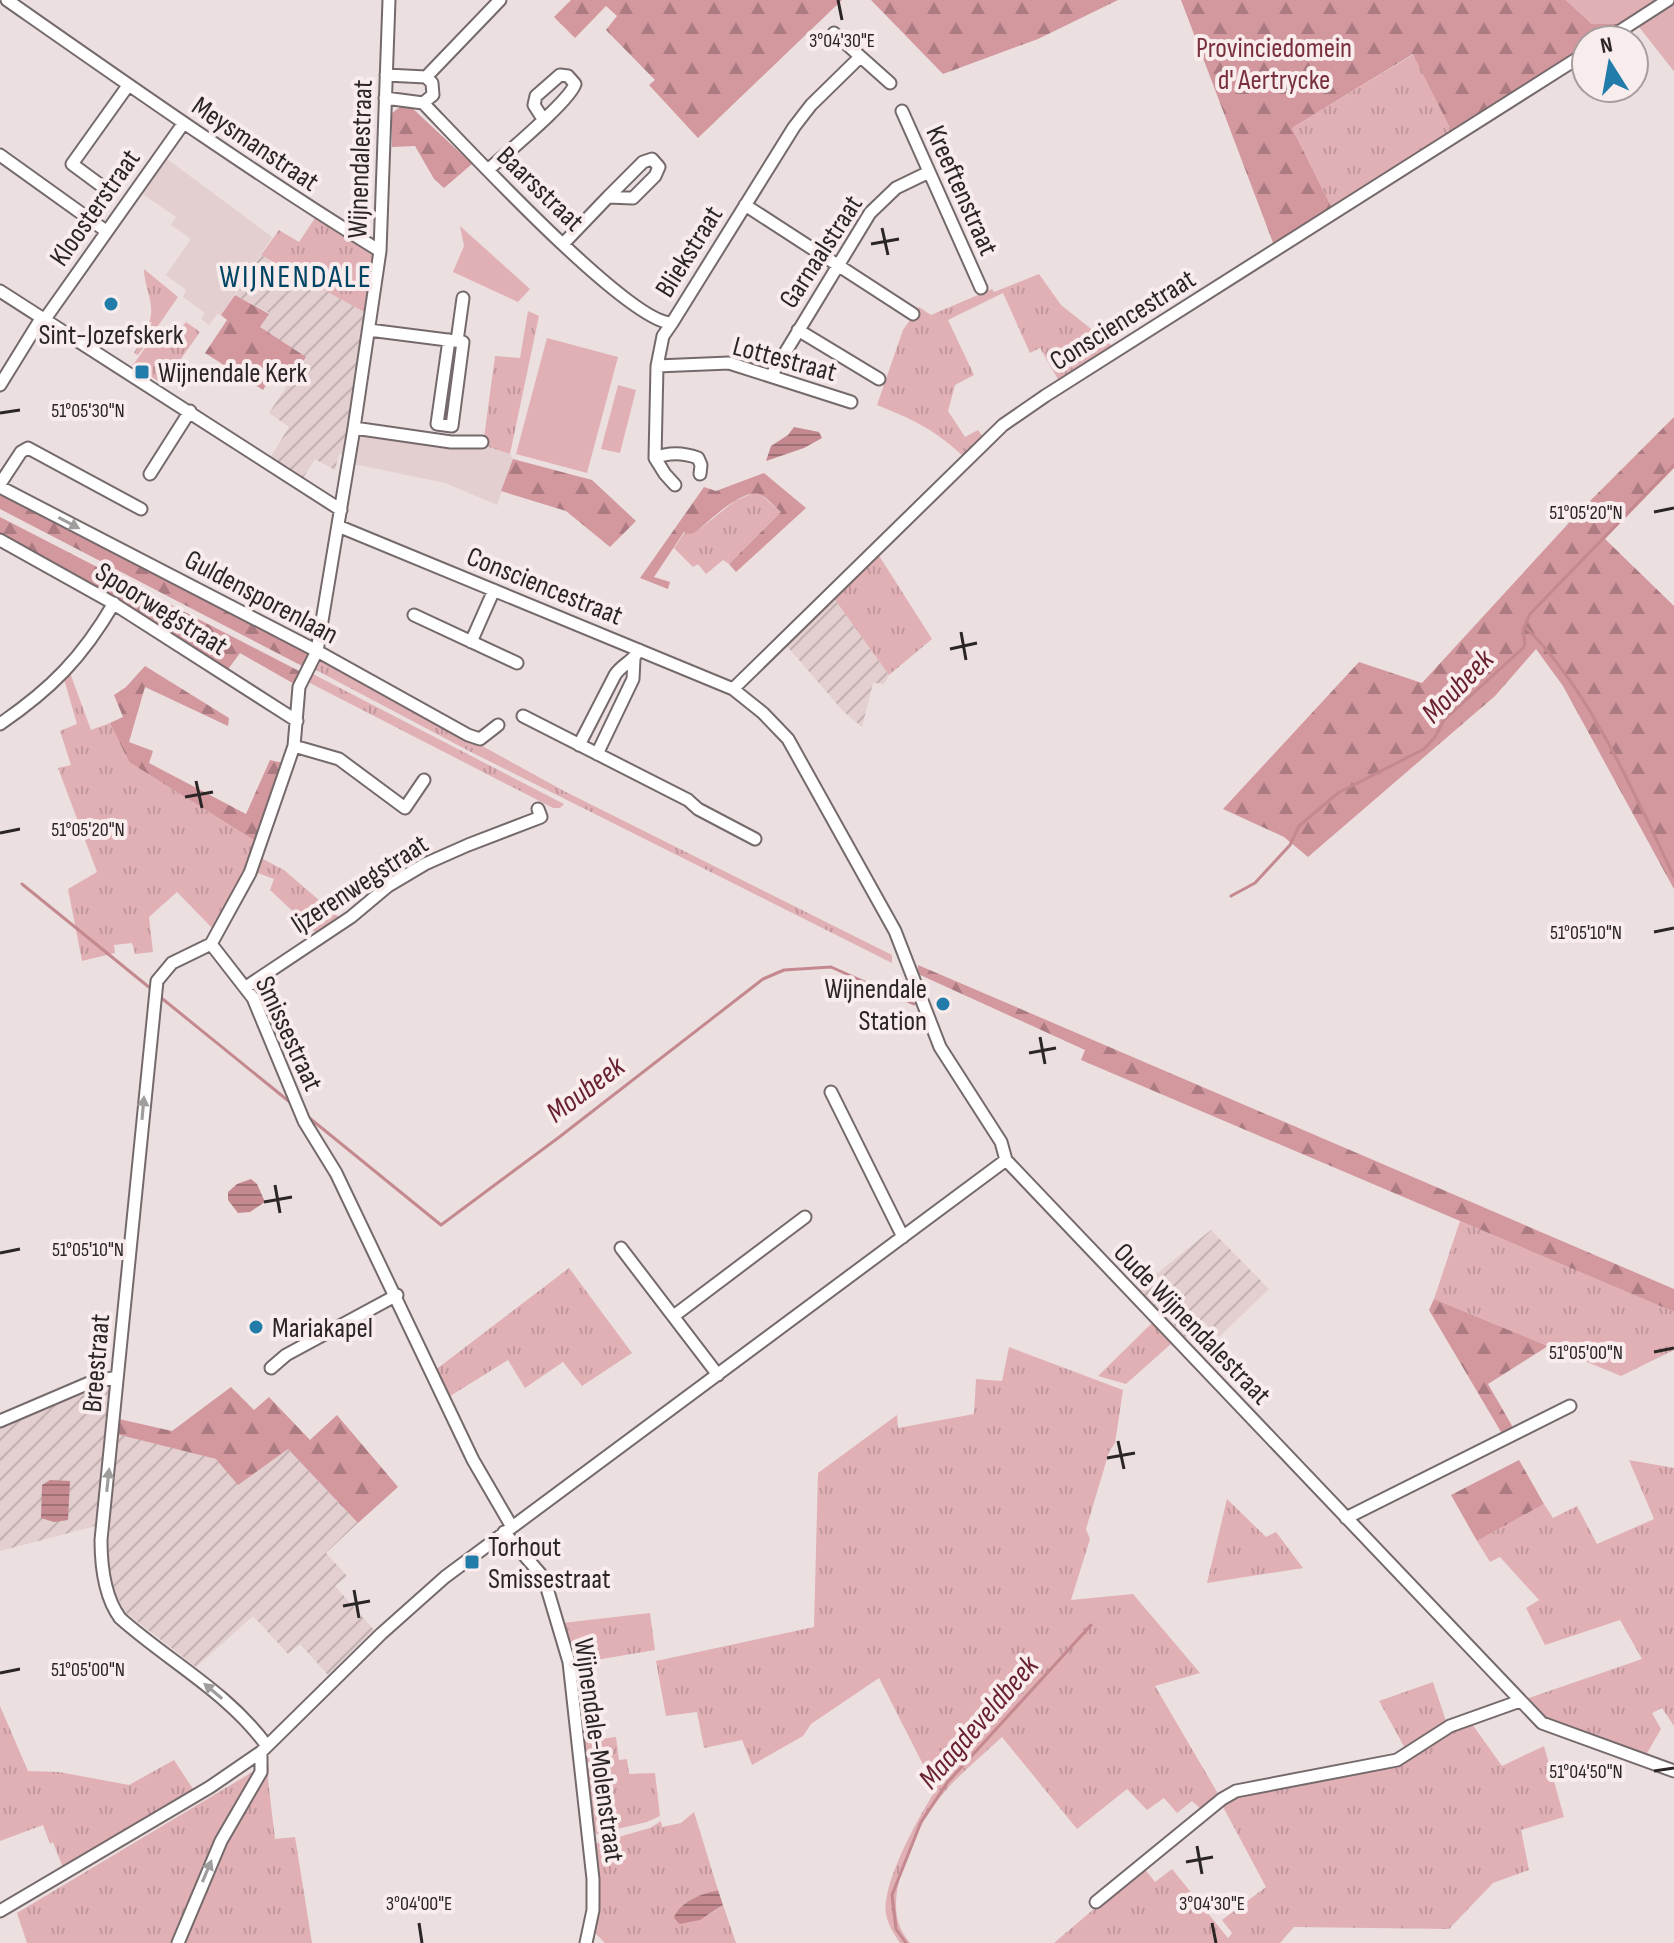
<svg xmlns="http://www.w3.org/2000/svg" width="1674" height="1943" font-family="'Sofia Sans Condensed',sans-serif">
<defs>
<pattern id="industrial-furrows" width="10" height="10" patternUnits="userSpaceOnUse" patternTransform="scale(2)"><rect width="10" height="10" fill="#e3ced0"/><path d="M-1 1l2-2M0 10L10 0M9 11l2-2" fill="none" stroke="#c3b1b2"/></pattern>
<pattern id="grass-tufts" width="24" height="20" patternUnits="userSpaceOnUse" patternTransform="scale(2)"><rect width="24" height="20" fill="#e0b0b5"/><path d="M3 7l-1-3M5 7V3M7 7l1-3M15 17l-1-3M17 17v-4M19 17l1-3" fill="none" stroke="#c0979c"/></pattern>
<pattern id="forest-firs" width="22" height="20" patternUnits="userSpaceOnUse" patternTransform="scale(2)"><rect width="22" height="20" fill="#d3979e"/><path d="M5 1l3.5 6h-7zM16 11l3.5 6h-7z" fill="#ab7b81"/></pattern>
<pattern id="water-rules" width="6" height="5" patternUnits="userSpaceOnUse" patternTransform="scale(2)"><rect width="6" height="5" fill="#c4898f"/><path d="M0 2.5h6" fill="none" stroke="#9f7075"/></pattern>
</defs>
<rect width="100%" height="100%" fill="#ecdfe0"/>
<path fill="#e3ced0" d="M167,159L272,237L221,315L217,314L209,325L201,319L205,313L183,297L186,290L166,275L191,239L171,225L176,217L141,193Z
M359,428L483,445L510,454L513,459L497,505L445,483L354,464Z"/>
<path fill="url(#industrial-furrows)" d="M261,255L364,312L346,455L339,454L335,470L315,459L303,478L270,458L289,427L269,413L306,358L259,327L269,313L235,295Z
M833,597L889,675L884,684L873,683L862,727L843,711L786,645Z
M1211,1230L1269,1289L1219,1337L1202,1320L1185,1340L1132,1286L1140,1287Z
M99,1385L109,1387L113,1398L99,1525L0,1551V1426Z
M116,1434L216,1459L288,1449L358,1523L326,1553L347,1576L335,1586L374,1630L328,1675L300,1644L288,1654L253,1616L196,1667L125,1612L112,1586L108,1558Z"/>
<path fill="url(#grass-tufts)" d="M1414,54L1453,134L1333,210L1292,128Z
M315,218L374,256L364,312L261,255L279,230L299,242Z
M144,269L178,297L138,355L134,353L152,322L149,323C156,304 144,288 144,269Z
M1039,274L1061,305L1114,347L1059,381L1040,348L1030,353L1003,293L948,320L974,375L955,385L948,411L965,437L978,430L984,438L964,457C934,429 914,420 877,405L903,330L919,307L931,315L992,289L994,292Z
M528,311L539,316L510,454L483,445L495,356L520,358Z
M186,322L200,332L163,384L133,365L160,327L174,337Z
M753,493L760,494L781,512L729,564L723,560L706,574L698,564L693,567L674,548L685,532L697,531L735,501Z
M878,554L932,639L889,675L833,597Z
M322,658L564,791L892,955V963L469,751L316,670Z
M70,673L91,730L110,723L129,762L257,842L236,888L214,930L177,892L149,917L153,952L135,954L132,943L114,945L115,953L82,961L68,889L97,872L58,768L71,765L60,731L77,724L64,679Z
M313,674L564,804L560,808H553L308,682Z
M261,858L284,870L341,919L318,935L270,890L274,879L255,872Z
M1460,1221L1674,1312V1350L1621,1376L1434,1299Z
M569,1268L632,1353L582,1386L563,1362L525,1388L508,1360L447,1398L434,1371Z
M1153,1322L1172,1343L1126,1384L1098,1376Z
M1009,1347L1123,1390L1115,1443L1109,1452L1086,1529L1090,1539L1071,1600L1133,1594L1200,1673L1155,1686L1220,1797L1203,1811L1192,1801L1177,1813L1164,1798L1147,1810L1127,1789L1077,1829L1002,1737C981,1757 956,1776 939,1799C916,1827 885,1891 900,1927C902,1932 906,1938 910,1943H900C894,1934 888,1925 886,1914C881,1885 919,1815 936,1790L879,1678L811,1724L803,1736L752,1765L742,1740L704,1748L697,1712L666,1716L656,1661L814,1627L818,1473L897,1415L898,1428L974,1414L976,1379L1002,1381Z
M1629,1460L1674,1468V1726L1662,1708L1652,1713L1661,1729L1646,1755L1547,1721L1526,1699L1642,1659L1620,1620L1545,1645L1526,1608L1539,1600L1500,1557L1490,1562L1477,1541L1544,1504L1553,1518L1577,1506L1597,1544L1654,1519Z
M1227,1499L1266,1537L1276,1532L1303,1568L1207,1583Z
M650,1613L655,1650L572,1664L562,1623Z
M1433,1682L1447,1724L1406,1750L1379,1701Z
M0,1706L28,1771L59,1772L129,1785L174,1760L193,1789L63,1868L53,1842L50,1844L43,1825L0,1841Z
M1472,1724L1502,1766L1544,1746L1564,1817L1521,1830L1529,1870L1493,1883L1449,1929L1294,1927L1280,1943H1054L1143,1867L1155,1882L1172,1869L1228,1938L1232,1933L1222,1920L1266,1887L1221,1803L1241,1792L1390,1766L1445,1734Z
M616,1737L619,1760L627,1759L629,1774L655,1773L660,1816L647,1822L596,1834L590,1811L583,1741Z
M269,1765L268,1780L275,1839L295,1837L312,1943H183L226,1843Z
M254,1771L216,1837L170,1943H27L17,1913Z
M694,1812L718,1890C699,1896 678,1899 675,1921C691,1927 710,1915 723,1905L736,1943H605L593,1931V1848L597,1843L650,1828L661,1821L662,1827L681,1823Z"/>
<path fill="url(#forest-firs)" d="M571,0H842L698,138L649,85L655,80L606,30L617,16L606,6L575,38L554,17Z
M871,0H1118L1038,39L943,74Z
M1181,0H1566L1592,24L1674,0V71L1637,24L1611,40H1586V56L1453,134L1413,54L1292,128L1333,210L1275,248Z
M410,106L472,164L444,188L434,179L415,146L392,147V113L400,107Z
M235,295L269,314L260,327L306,357L292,379L273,374L263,390L205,353L227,320L221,315Z
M1674,417V468L1605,539L1674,606V889L1563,686L1536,649L1495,696L1308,857L1284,837L1223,809L1359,662L1422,683L1578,513Z
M513,459L592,480L636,521L610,547L566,511L501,491Z
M764,473L806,508L736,572L729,564L781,512C775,507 768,499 761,495C745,486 710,520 697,531L691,534L684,532L654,577L670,582L668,589L640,578L704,487L716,491Z
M0,491L312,655L306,668L0,509Z
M0,517L303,673L296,685L240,653L226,672L0,536Z
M145,666L229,718L228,726L145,687L129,742L153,751L149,763L246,814L270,760L283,763L257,842L129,762L110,723L123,717L114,695L126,687Z
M918,965L1674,1289V1312L1081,1060L1085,1050L918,974Z
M1434,1299L1548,1346L1488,1384L1515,1431L1504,1437L1429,1310Z
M231,1387L254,1410L269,1397L310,1440L337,1415L398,1487L358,1523L288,1449L238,1485L216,1459L116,1434L119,1419L172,1431Z
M1519,1460L1544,1504L1477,1541L1451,1495Z"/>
<path fill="#e0b0b5" d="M1566,0H1674V71L1637,24H1592Z
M460,226L530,289L518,302L453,272L464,246Z
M547,338L618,357L587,473L516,454Z
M618,385L636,390L620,453L601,449Z"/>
<path fill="url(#water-rules)" d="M794,427L819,432L822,438L804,448L766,461L771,446L788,435Z
M251,1179L257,1184L265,1202L250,1212L238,1213L228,1200V1192L237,1184Z
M50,1480L70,1481L68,1520L54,1522L41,1518L42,1485Z
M718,1890L723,1905L700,1920L680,1924L676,1921L674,1917C683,1899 700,1895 718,1890Z"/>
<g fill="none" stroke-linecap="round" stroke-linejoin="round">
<path stroke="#c4898f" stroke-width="3" d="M1525,627C1588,686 1637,799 1674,877
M22,884L150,988
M1231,896L1255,883L1290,845L1299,826L1338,793L1424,749L1435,737L1444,720L1523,648L1525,645L1523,630L1530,614L1674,465
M159,996L291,1103
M307,1116L441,1225L558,1138L763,979L784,970L831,967L914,1004
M906,1943L896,1929L892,1895L921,1822L947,1783L1091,1625"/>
<defs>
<path id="minor" d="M7,0C130,86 252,172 380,251
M834,33L890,83
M1606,40L1668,0
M386,75L426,77L432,83L433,95L423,103
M426,77L500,0
M385,98L423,103C461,142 629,324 672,323L794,127L811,105L859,58
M902,111L981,288
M0,155L106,231
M488,170C505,154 569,102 575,84L568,76L560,75L536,96L534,105L543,119
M99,184L72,164L127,87
M745,205L913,314
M563,244L608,197L633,198L655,176L659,167L652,159L643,162L608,197
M0,291L341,510
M45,319L183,124
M672,323L663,336L657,366L655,458L665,474L675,485
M369,330L463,342L452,426L437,424L449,340
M798,330L879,379
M457,341L463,298
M657,366L729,363L851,402
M771,376L870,213L896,188L929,172
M0,385L42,317
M354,428L451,442H482
M655,458C669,452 684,453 698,458L701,465L700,474
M150,474L190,411
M0,484L21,452L28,448L141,509
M0,487L317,651L468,735L480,739L498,725
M338,526L733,689L763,713L788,739L895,931L940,1047L1001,1142L1006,1160L1542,1723L1674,1771
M0,540L111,602L297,721
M414,615L517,663
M471,642L494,590
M733,689L1003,425L1045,396L1586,53
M523,716L688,800L698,809L755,839
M0,724C51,689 82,658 114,603
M579,745L615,675C622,664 633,662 639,650
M294,746L339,759L405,808L424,780
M597,754L633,679L634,659
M211,944L253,998L304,1121L336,1173L473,1460L512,1527
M246,987L351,917L388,886L425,864L468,845L541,817L538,809
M831,1092L903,1237
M621,1248L718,1375
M675,1315L805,1217
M271,1368L286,1355L397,1295
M0,1421L89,1383L117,1377
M1346,1518L1570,1406
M504,1532L544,1578L569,1662L593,1879V1910L586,1943
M267,1746C228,1692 168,1661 120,1618C104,1596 101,1566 101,1540L157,981L172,963L211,944L250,873L294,746L299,687L317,651L354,428L380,251L389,0
M1096,1902L1222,1799L1236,1791L1397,1760L1450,1726L1520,1701
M0,1911L210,1787L261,1752L381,1634L445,1577L1006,1160
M178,1943L221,1841L261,1772V1752"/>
</defs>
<use href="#minor" stroke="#756a6b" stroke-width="15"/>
<use href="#minor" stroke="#fff" stroke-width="11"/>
</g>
<defs><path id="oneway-solid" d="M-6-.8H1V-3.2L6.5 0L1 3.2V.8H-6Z" transform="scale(2)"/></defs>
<g fill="#a09d9d">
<use href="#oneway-solid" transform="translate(69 523) rotate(28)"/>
<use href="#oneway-solid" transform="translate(143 1108) rotate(-85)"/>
<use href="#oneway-solid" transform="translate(108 1480) rotate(-84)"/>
<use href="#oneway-solid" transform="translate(213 1691) rotate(-140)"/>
<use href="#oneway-solid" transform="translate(207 1871) rotate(-67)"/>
</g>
<path fill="none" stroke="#2b2626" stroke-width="3" d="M838,0L842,20M882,228L888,255M871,244L899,239M0,413L20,410M1654,512L1674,508M961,632L966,660M950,649L977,643M196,781L202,808M185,797L213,792M0,833L20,829M1654,932L1674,928M1040,1037L1045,1064M1029,1053L1056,1048M275,1185L280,1213M264,1202L292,1197M0,1253L20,1249M1654,1352L1674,1348M1118,1441L1124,1469M1107,1458L1135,1453M354,1590L359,1618M343,1606L370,1601M0,1673L20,1669M1654,1771L1674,1768M1197,1846L1202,1874M1186,1862L1213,1857M419,1923L422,1943M1212,1923L1216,1943"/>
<g fill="#227caa" stroke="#f9eced" stroke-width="3">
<circle cx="111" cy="304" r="8"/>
<rect x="134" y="364" width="16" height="16" rx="4"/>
<circle cx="943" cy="1004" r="8"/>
<circle cx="256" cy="1327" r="8"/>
<rect x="464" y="1554" width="16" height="16" rx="4"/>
</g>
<g text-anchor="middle" stroke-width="8" stroke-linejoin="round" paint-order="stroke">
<g font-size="28" fill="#782f3c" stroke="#f9eced">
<text x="1274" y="57">Provinciedomein<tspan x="1274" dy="32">d' Aertrycke</tspan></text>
</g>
<g font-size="28" fill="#2b2626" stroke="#f9eced">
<text transform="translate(256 143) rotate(34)" y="10">Meysmanstraat</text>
<text transform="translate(359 159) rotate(-88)" y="10">Wijnendalestraat</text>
<text transform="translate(541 188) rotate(44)" y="10">Baarsstraat</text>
<text transform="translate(963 190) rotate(66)" y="10">Kreeftenstraat</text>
<text transform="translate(94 207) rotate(-55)" y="10">Kloosterstraat</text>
<text transform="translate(688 251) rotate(-58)" y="10">Bliekstraat</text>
<text transform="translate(820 251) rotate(-57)" y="10">Garnaalstraat</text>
<text transform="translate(1122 319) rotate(-32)" y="10">Consciencestraat</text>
<text transform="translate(785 358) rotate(15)" y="10">Lottestraat</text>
<text transform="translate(545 585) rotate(22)" y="10">Consciencestraat</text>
<text transform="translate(262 596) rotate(28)" y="10">Guldensporenlaan</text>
<text transform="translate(162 608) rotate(32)" y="10">Spoorwegstraat</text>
<text transform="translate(359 883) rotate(-33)" y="10">Ijzerenwegstraat</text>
<text transform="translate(290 1033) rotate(65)" y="10">Smissestraat</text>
<text transform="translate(1193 1323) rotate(46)" y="10">Oude Wijnendalestraat</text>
<text transform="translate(95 1363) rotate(-85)" y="10">Breestraat</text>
<text transform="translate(600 1750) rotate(82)" y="10">Wijnendale-Molenstraat</text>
</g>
<g font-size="28" fill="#2b2626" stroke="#f9eced" text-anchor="start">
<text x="111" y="344" text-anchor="middle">Sint-Jozefskerk</text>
<text x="158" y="382">Wijnendale Kerk</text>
<text x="927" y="998" text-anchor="end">Wijnendale<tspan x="927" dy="32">Station</tspan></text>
<text x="272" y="1337">Mariakapel</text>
<text x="488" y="1556">Torhout<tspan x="488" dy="32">Smissestraat</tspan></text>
</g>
<g font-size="30" font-style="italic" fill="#6a2230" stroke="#f9eced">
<text transform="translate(1457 686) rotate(-46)" y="10">Moubeek</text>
<text transform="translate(585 1089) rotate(-37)" y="10">Moubeek</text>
<text transform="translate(978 1722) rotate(-49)" y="10">Maagdeveldbeek</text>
</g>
<g font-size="32" letter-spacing="2" fill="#004564" stroke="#f9eced">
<text x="296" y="287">WIJNENDALE</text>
</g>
</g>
<g font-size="20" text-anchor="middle" fill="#2b2626" stroke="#f9eced" stroke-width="8" stroke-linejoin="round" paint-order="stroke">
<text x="842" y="47">3°04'30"E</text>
<text x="88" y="417">51°05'30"N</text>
<text x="1586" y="519">51°05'20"N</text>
<text x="88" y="836">51°05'20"N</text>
<text x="1586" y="939">51°05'10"N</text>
<text x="88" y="1256">51°05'10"N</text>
<text x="1586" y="1359">51°05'00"N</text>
<text x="88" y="1676">51°05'00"N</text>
<text x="1586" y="1778">51°04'50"N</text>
<text x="419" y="1910">3°04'00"E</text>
<text x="1212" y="1910">3°04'30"E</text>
</g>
<g transform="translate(1610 64) rotate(349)"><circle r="38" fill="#f9eced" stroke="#a79d9d" stroke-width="2"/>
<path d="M0-6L14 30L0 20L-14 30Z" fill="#227caa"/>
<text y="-12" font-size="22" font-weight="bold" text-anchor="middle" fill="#2b2626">N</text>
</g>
</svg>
